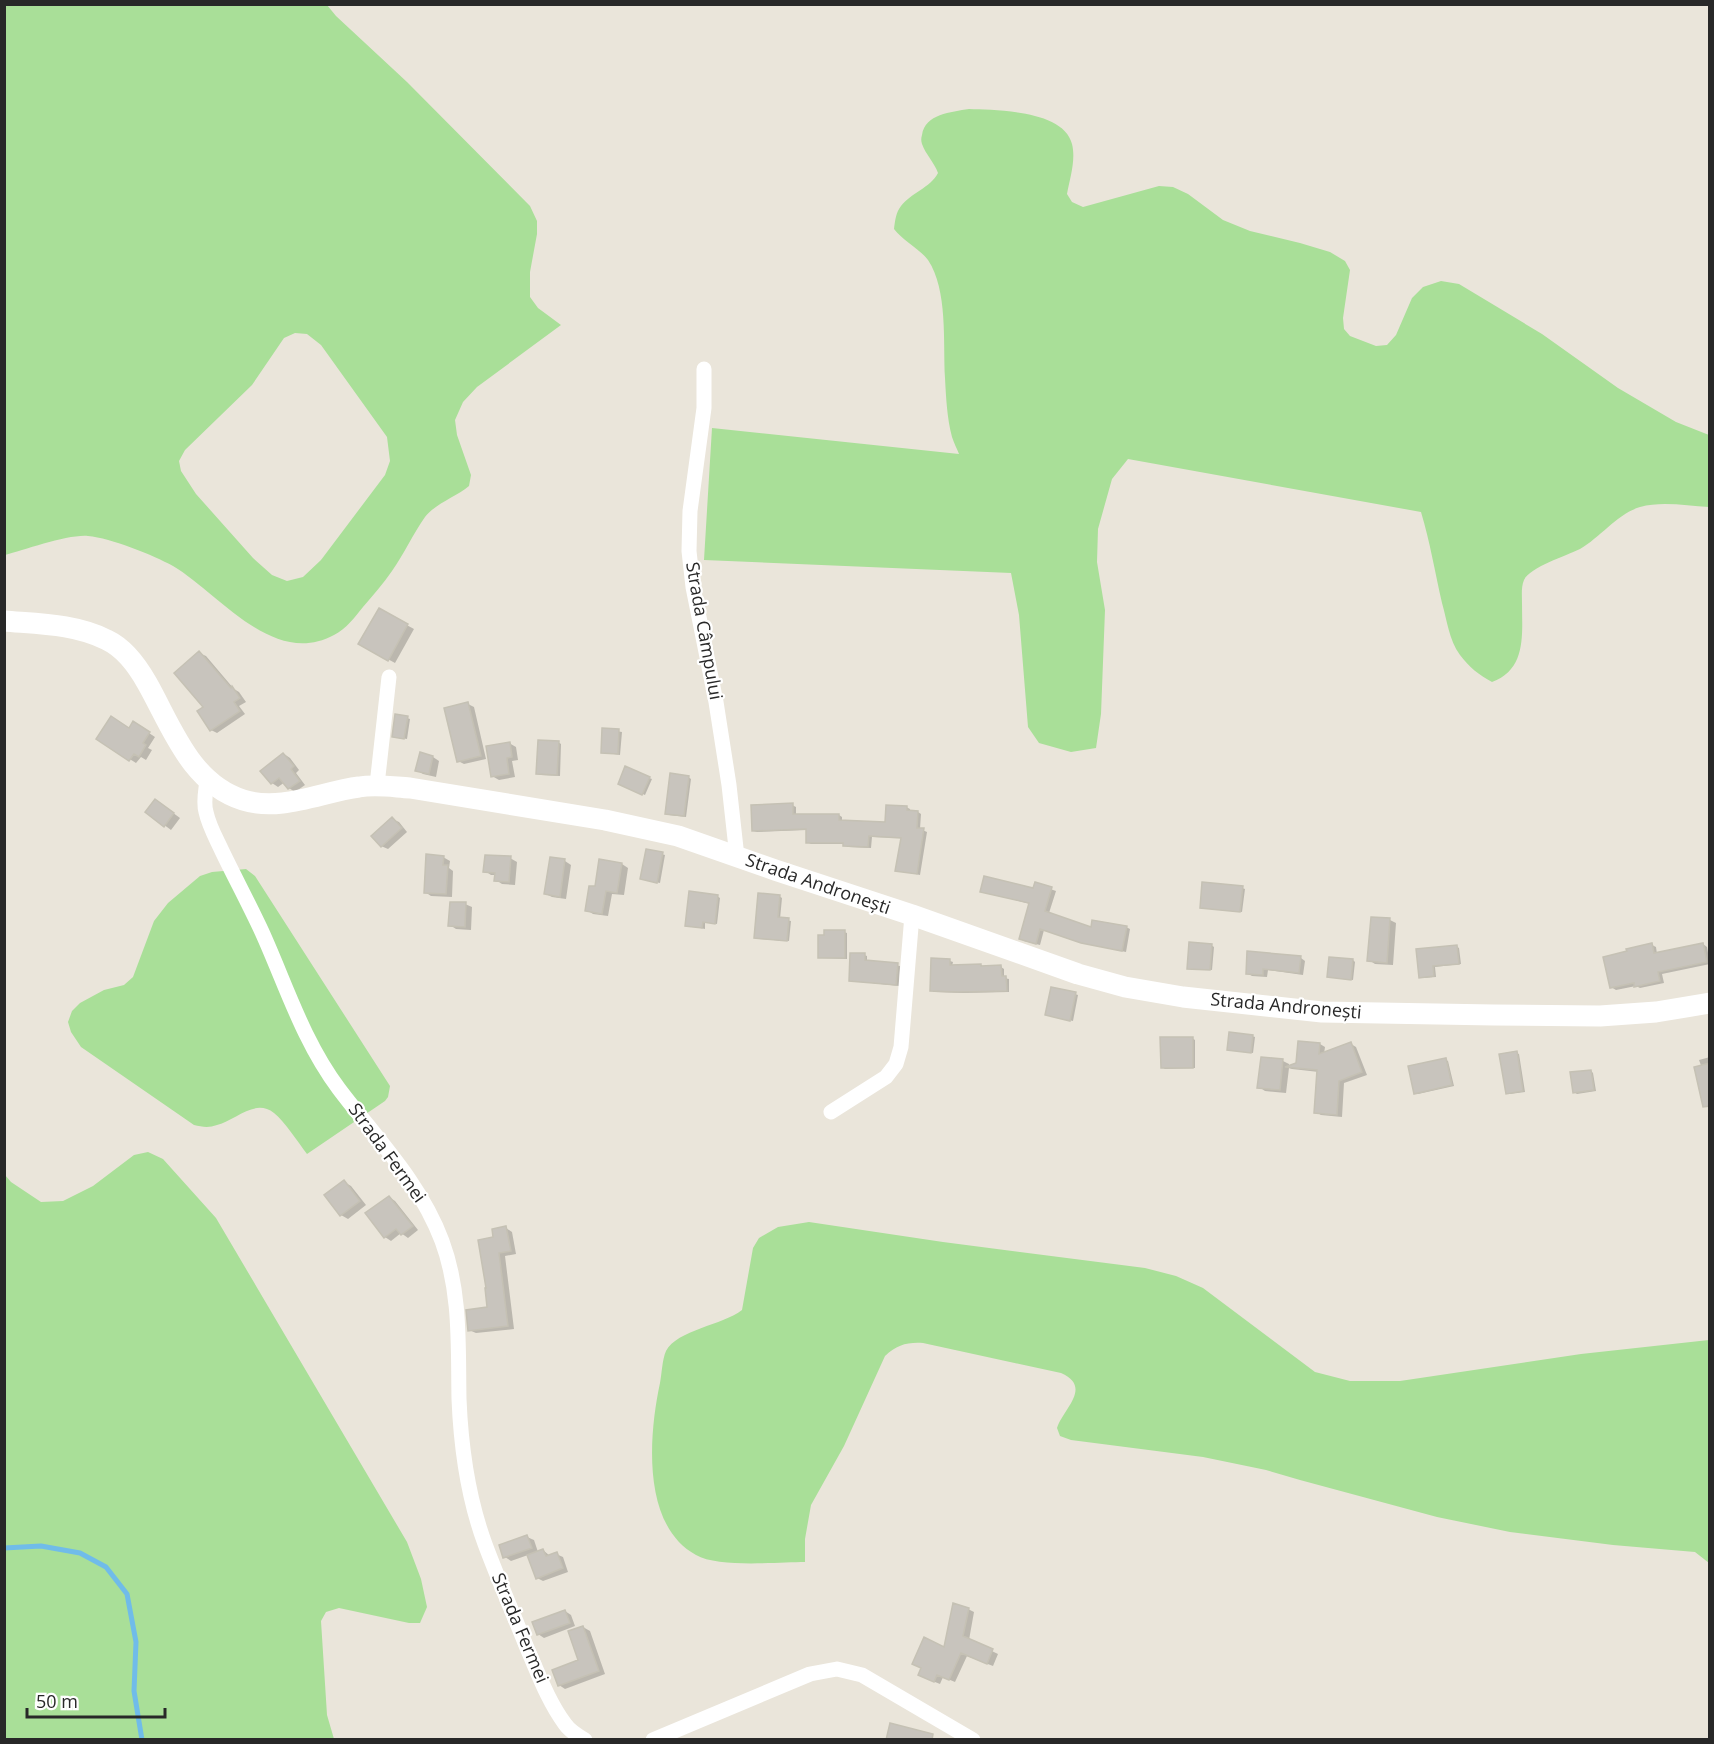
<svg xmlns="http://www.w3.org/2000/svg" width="1714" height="1744" font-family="'Open Sans',sans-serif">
<rect width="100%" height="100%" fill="#eae5da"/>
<path fill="#a9df98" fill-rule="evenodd" d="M5,4L327,5L336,16L407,82L530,206L537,221V234L530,272V297L538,308L561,325L477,387L463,402L455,420L457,435L471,475L469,486C456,497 436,503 425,517C413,534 404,554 392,571C383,584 373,595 363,607C355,617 346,629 334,635C273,668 220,594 173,566C153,555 111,538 88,536C69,534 24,550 5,555ZM295,333L307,334L321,345L387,437L390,461L385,475L321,560L303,577L287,581L272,575L253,558L196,494L181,471L179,461L185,450L252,385L284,338Z
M969,109C996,110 1064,110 1072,144C1076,160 1070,178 1067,194L1072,202L1083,207L1159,186L1173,187L1188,194L1223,220L1250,231L1300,243L1330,252L1345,261L1350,270L1343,318L1344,329L1350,336L1376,346L1387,345L1396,335L1412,298L1423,287L1441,281L1459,284L1542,334L1618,388L1676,422L1709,435V507C1687,506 1662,501 1640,507C1617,514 1601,537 1580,549C1566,556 1530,567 1524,580C1521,587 1522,596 1522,603C1522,634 1527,669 1492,682C1479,675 1469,667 1460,655C1449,640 1447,620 1442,603C1435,572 1430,542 1421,512L1128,459L1112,479L1098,529L1097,562L1105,610L1101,714L1096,748L1071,752L1039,743L1028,727L1019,615L1011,573L704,560L712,428L959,454C957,449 954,443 952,437C947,418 946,397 945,378C943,342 948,290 928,260C920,249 903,241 894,229C895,221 896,212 901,206C911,193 930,188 938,173C934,162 926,155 922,144C921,141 921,138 922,135C925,114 951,112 969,109Z
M246,869L255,876L390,1086L388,1097L385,1101L307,1154C298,1142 285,1122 274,1113C255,1098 236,1120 217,1125C209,1128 202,1127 194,1125L81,1047L71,1032L68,1022L72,1011L80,1003L104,990L124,985L133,977L154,921L168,903L200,876L212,872Z
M148,1152L163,1159L216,1218L407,1542L421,1579L427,1607L420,1623H409L339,1608L326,1612L321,1621L327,1715L334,1739H5V1175L11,1182L41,1202L63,1201L93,1186L134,1155Z
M809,1222L943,1242L1145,1268L1176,1276L1203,1288L1315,1372L1350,1381H1400L1581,1354L1709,1340V1563L1695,1552L1613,1545L1510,1532L1437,1517L1300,1480L1266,1470L1203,1457L1071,1440L1060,1436L1057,1428C1063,1409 1093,1387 1061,1373L923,1343C907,1342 897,1345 885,1356L844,1446L811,1505L805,1539V1562C778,1562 718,1568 696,1555C641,1525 649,1434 660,1383C662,1373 662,1360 666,1351C677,1330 723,1325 742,1310L753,1248L759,1238L778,1227Z"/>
<path fill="#0003" d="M379,610L414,629L395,663L360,644Z
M199,653L206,656L234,689L239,692L246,702L239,706L245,714L217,733L211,730L205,707Z
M468,704L474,707L486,759L464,764L458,761Z
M407,718L410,719L407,739L396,737Z
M134,723L155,737L148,748L152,750L146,760L141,757L136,763L98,739L129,729Z
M604,729L622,732L620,755L602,752Z
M558,742L561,744L560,776L541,775L538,774Z
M509,743L516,747L518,760L512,761L515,777L499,780L492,776Z
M284,754L290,758L299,770L296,773L305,785L295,792L289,788L285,782L278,787L272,783L262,771Z
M421,754L433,757L439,761L436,777L423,774L417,770Z
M688,777L691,779L686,817L669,815L667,813Z
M649,778L652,779L645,795L622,785Z
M161,804L180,818L171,830L147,812Z
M792,805L796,807V815H839L842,817V822L886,824L906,807L910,809V812H918L921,814L920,829L927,832L920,875L897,870L902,838L872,837L871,848L848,847L844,844H811L807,842V830L757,832L753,831Z
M392,819L399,822L407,832L388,849L381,846Z
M647,850L665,855L660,883L642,879Z
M443,857L450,861L449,868L453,871L452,897L431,896L425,892Z
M510,858L517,862L515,885L502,884L496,880V875H491L485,871Z
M565,861L571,865L566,899L552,897L546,894Z
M622,864L628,868L624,895L612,894L608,916L593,914L587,910L596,888Z
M1036,884L1056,891L1049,913L1092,929L1126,927L1130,929L1126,952L1087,944L1044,930L1040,945L1024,941L1020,938L1030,904L982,891L1034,890Z
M1242,888L1245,889L1242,912L1202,907Z
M717,896L720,898L717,924L705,922V929L687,925Z
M779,896L782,898L780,919L791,921L789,941L759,939L756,937Z
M465,904L472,907L471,930L456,929L450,925Z
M1390,920L1396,923L1393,965L1375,964L1369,960Z
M844,932L847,933V959L822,958L819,957Z
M1703,944L1707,947L1710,964L1662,974L1664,983L1640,988L1636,986L1616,990L1611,987L1652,945L1656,947L1657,954Z
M1211,945L1214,947L1212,970L1189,968Z
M1456,946L1459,948L1461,964L1435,967L1436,977L1423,978L1421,977L1418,950Z
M864,955L867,956V961L900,966L899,986L853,981Z
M1301,958L1305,961L1303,975L1268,970L1267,977L1252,976L1247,973Z
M933,960L950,961L953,962L952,966L981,965L983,967H1001L1004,969V978L1009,979V992L963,993L934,992L931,990Z
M1353,960L1355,962L1353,980L1328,976Z
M1075,994L1078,995L1073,1021L1047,1015Z
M1252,1036L1255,1037L1253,1053L1231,1050Z
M1192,1038L1195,1040V1068L1165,1069L1162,1067Z
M1320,1044L1325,1047L1324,1054L1351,1044L1356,1047L1367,1075L1344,1083L1342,1117L1321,1115L1316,1112L1319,1072L1292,1069L1289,1068L1286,1093L1265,1091L1259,1087L1262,1058L1283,1061L1289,1064V1067L1297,1064Z
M1516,1053L1519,1054L1525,1092L1510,1094L1507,1093Z
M1710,1057V1090L1699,1060Z
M1445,1060L1448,1061L1454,1086L1418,1094L1416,1093Z
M1591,1071L1593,1073L1596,1091L1577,1094L1574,1092Z
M344,1182L351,1186L366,1205L348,1219L341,1215L327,1195Z
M389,1197L395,1201L418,1230L408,1238L401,1233L391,1241L385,1237Z
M506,1228L512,1232L516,1254L505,1256L514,1329L476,1333L469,1330L488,1309L495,1238Z
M527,1537L534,1540L538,1552L543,1550L550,1556L556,1554L563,1557L568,1572L543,1581L537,1578L528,1555L511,1561L505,1557L501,1546Z
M968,1609L974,1612L969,1640L998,1654L993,1666L967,1656L955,1682L943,1677L940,1684L925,1678L923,1668L945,1649Z
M565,1611L571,1615L575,1626L544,1638L538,1634Z
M583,1627L590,1631L605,1674L565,1689L559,1685L580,1661Z"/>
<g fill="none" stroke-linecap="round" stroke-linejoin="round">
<path stroke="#70bce9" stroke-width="5" d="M4,1548L41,1546L80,1553L106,1567L127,1594L136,1642L134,1691L142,1740"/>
</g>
<path fill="#c8c4bd" stroke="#c5c1b4" stroke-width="1.5" d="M379,608L408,624L388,661L358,644Z
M199,651L231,688L232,686L240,698L234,702L240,711L210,731L197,711L203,707L174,673Z
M468,702L481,756L457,762L444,708Z
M395,714L408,716L404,739L392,737Z
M111,716L129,728L133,721L150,732L143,743L146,745L139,757L134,754L129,761L96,739Z
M602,728L619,729L618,754L601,753Z
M538,740L559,741L557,775L536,774Z
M510,742L512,757L507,758L509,774L491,777L486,746Z
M420,752L433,756L429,774L415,771Z
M283,753L294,766L291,769L300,781L288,789L279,778L271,784L260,771Z
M625,766L650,777L642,795L618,784Z
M670,773L689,776L684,816L665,814Z
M155,799L174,813L164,827L145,812Z
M793,803V814H839V820L885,822L886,805L907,806V810L918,811L917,828H924L917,874L895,871L901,838L869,836L868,847L843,846V843H806V829L752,831L751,805Z
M392,817L402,828L381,847L371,836Z
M646,849L663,852L657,883L640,879Z
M426,854L444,856L443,865H448L446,894L424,893Z
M485,855L511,856L509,882L494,881L495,873L483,872Z
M550,857L565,859L560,897L544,894Z
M599,859L622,863L617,893L606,891L602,914L585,911L589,886H595Z
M984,876L1033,888L1035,882L1052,887L1045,911L1091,927L1092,920L1127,926L1122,951L1081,943L1040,929L1036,944L1019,939L1029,903L980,892Z
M1202,882L1243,886L1240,912L1200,908Z
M689,891L718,895L715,924L703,922L702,928L685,926Z
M758,893L780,895L778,917L789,918L787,941L754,938Z
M450,902H466L465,927L448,926Z
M1371,917L1390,918L1387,963L1367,961Z
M824,930H845V958H818V935H824Z
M1189,942L1212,944L1210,970L1187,969Z
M1652,943L1654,953L1703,943L1707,962L1658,972L1660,981L1634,987V983L1610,988L1603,957L1627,951L1626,949Z
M1457,945L1459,964L1433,966L1434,976L1419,978L1416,949Z
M1247,951L1301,956L1299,973L1263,969V975L1246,974Z
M850,953H865V960L898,963L896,985L849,981Z
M1329,957L1353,959L1351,980L1327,977Z
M931,958L950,959V965L981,964V966L1001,965L1002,976H1006L1007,991L959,992L930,991Z
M1051,987L1076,992L1070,1021L1045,1015Z
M1229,1032L1253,1035L1251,1053L1227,1050Z
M1160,1037H1193V1068H1161Z
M1298,1041L1320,1043L1319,1054L1351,1042L1362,1072L1339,1081L1337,1115L1314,1113L1317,1070L1285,1067L1296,1063Z
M1517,1051L1523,1091L1506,1094L1499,1054Z
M1261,1057L1283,1059L1280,1090L1257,1088Z
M1446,1058L1452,1085L1414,1094L1408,1066Z
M1710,1063V1106L1703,1107L1694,1067Z
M1591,1070L1594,1090L1573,1093L1570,1072Z
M344,1180L360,1201L340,1216L324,1195Z
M389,1196L413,1226L401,1235L396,1229L384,1238L365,1213Z
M506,1226L511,1251L499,1253L508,1326L468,1331L466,1310L487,1307L485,1288H486L478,1240L493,1237L492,1229Z
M527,1535L532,1548L503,1558L499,1545Z
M543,1549L546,1556L557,1552L563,1568L536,1579L527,1555Z
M953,1603L969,1608L963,1636L993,1649L987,1664L961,1653L949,1680L937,1675L934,1682L918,1675L921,1668L912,1664L924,1637L944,1647Z
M565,1610L570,1623L537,1635L532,1622Z
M583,1626L599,1671L558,1686L552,1670L578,1660L568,1631Z
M890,1723L933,1734L932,1740H886Z"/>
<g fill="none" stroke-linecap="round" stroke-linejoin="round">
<path stroke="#fff" stroke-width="15" d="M704,369V408L690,511L689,551L693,587L716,702L729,785L737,857
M207,780C206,790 203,802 206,812C209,826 216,838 222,851C235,878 249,904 262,932C286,985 303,1041 339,1089C376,1138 420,1182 442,1241C461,1292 458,1346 459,1399C461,1448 468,1498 485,1544C498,1579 513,1613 527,1648C538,1673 548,1701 565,1724C569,1730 578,1736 585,1740
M377,785L389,677
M831,1112L886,1077L896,1064L901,1047L912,915
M653,1740L810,1674L837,1669L862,1675L973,1740"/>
<path stroke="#fff" stroke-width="21" d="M4,621C39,624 76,624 107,640C124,648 138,667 147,683C172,727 190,783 243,800C281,812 321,792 359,787C376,784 393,787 410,788L605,820L678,836L775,870L912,915L1078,974L1125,987L1183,997L1322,1012L1494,1015L1600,1016L1656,1012L1710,1003"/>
</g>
<g text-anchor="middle" stroke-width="4.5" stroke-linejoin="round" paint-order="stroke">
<g font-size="18" fill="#282828" stroke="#fff">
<text transform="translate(704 631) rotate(80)" y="6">Strada Câmpului</text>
<text transform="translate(818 884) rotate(19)" y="6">Strada Andronești</text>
<text transform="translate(1286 1006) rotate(5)" y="6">Strada Andronești</text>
<text transform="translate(387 1153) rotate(54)" y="6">Strada Fermei</text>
<text transform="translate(520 1628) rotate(67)" y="6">Strada Fermei</text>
</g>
</g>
<rect width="1714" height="1744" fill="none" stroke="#282828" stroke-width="12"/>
<path d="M27 1708v9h138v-9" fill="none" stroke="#282828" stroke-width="3"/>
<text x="36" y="1708" font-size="18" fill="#282828" stroke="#ffffff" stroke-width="4.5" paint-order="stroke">50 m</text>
</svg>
